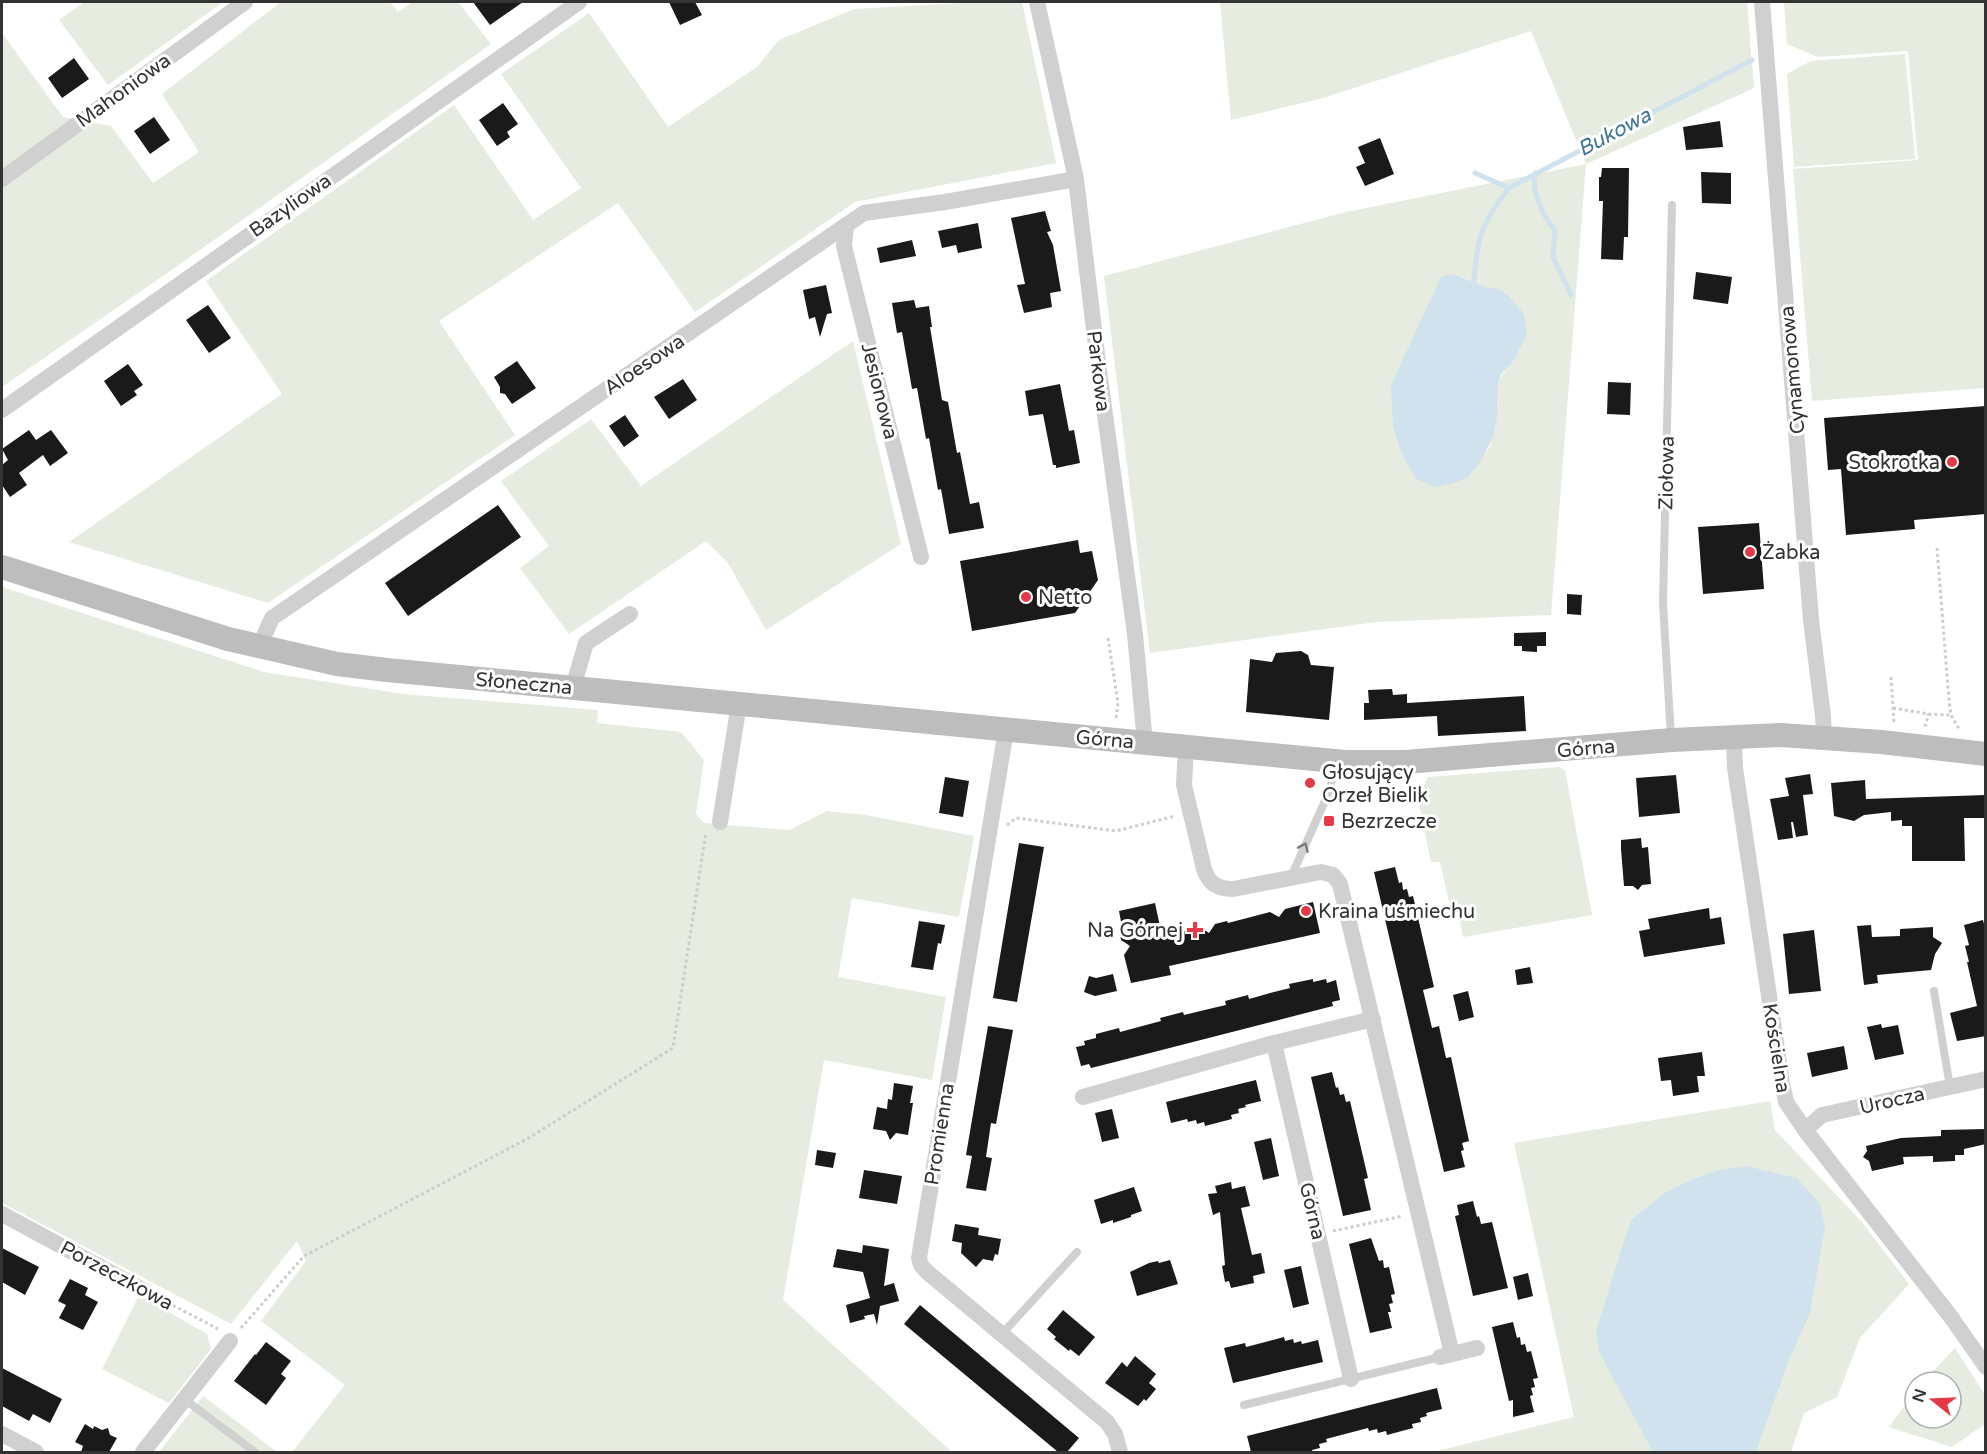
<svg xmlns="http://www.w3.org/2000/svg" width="1987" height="1454" font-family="'Varela Round',sans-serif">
<rect width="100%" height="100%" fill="#fff"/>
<path fill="#e6ecdf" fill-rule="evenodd" d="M84,2H223L108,85L59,20Z
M281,2H390L398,12L413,2H458L491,44L173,269L2,387V33L63,117L111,126L153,183L199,152L162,94Z
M977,2H1022L1056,163L855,202L695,312L618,203L439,321L515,435L268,603L69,542L282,394L206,281L454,105L533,220L581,188L501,74L589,13L668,127L757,67L779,40L854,9Z
M1220,2H1747L1754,88L1586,164L1551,615L1376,622L1150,653L1104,276L1346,212L1586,164L1531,31L1323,98L1231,120ZM1453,274L1488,288L1527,336L1511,365L1502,374L1498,385L1497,417L1490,446L1468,477Z
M1784,2H1985V388L1812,401L1793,169L1918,160L1908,51L1818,57L1787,44Z
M1905,54L1915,159L1794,167L1787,74L1811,61Z
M853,341L901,544L766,630L728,563L706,541L569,634L520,568L549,546L501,481L591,419L641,486Z
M2,587L264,672L403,694L598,710L597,723L681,732L704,760L696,814L704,823L789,830L827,811L866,815L974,836L959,917L852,898L838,977L946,997L932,1080L824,1060L783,1300L952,1452H292L345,1385L261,1321L306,1261L297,1241L231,1324L2,1203Z
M1559,767L1565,770L1592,915L1463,937L1459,917L1451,911L1440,862H1431L1418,799L1428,777Z
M1770,1101L1775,1130L1861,1221L1909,1284L1860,1338L1837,1397L1804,1413L1791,1452H1433L1574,1417L1514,1143Z
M139,1295L207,1334L211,1349L169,1403L102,1369Z
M1955,1348L1985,1395V1424L1952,1447L1889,1427L1915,1391V1418H1951V1382H1923Z
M203,1396L277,1452H159Z"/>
<path fill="#cfe2ee" d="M1453,274L1488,288L1500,289L1510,297L1524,314L1527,336L1511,365L1501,374L1498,385L1497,417L1493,437L1482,459L1468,477L1454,483L1436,487L1416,479L1401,452L1393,426L1391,385L1441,277Z
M1746,1166L1797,1178L1820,1204L1825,1227L1810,1313L1788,1362L1756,1452H1653L1609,1371L1599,1351L1596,1331L1623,1244L1632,1219L1665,1193L1688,1181L1716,1171Z"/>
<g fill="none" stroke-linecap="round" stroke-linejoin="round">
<path stroke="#cfe2ee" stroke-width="5" d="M1475,173L1509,188L1752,60
M1535,173C1531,191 1543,217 1555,230L1553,257L1571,295
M1474,282C1477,237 1481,224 1509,188"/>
</g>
<path fill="#1a1a1a" d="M473,2H523L490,25Z
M669,2H695L702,15L680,25Z
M74,58L89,79L62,98L48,78Z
M503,103L518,124L507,132L510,137L497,146L479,120Z
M154,117L170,140L150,154L134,131Z
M1720,121L1723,147L1686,150L1683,127Z
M1380,138L1394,174L1365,186L1356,167L1365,163L1358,147Z
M1602,168H1629L1628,237H1624L1623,260L1601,259L1603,201H1599V177H1601Z
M1701,172L1731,173V204L1702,203Z
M1045,211L1051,231L1047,232L1053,245L1061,291L1050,293L1052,307L1024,313L1017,285L1025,284L1011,218Z
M978,223L982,248L958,253L956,245L942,248L938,231Z
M912,240L916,256L880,263L877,248Z
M1696,272L1732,277L1728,304L1693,299Z
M826,285L832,313L827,314L820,337L815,317L809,319L803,290Z
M914,300L916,308L929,306L932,327H930L942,400L948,402L957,453L960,452L970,504L979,502L984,528L949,534L941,489L938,490L929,438L926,439L917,388L912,389L902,332L897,333L892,303Z
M208,305L231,338L209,353L186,320Z
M517,361L536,388L512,404L505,394L500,393V387L494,377Z
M128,364L143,385L134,391L137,395L121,406L104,381Z
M683,379L697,400L669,419L654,397Z
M1608,382L1631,383L1630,415L1607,414Z
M1060,384L1069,431L1074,430L1080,463L1056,468V465H1053L1043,414L1029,416L1025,391Z
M1986,406V514L1914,520L1915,529L1846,535L1841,469L1828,470L1824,418Z
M625,415L639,436L624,447L609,426Z
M29,430L36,440L51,430L68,453L50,466L43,455L19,473L27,485L10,497L2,485V465L8,460L2,449Z
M498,505L521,537L408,616L385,583Z
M1759,523L1764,589L1703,594L1698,527Z
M1078,540L1080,553L1092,551L1098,580L1075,613L972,631L960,561Z
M1567,594L1582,595L1581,615L1567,614Z
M1546,632V646H1537V652L1522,651V646H1514V633Z
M1301,651L1308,655L1311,665L1334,667L1329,720L1246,712L1250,659L1272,662L1276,653Z
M1392,689L1393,695L1407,694V703L1524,696L1526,731L1438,736L1437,716L1364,720V703H1369L1368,690Z
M1810,774L1813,794L1803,795L1808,835L1796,837L1793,822H1791L1793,838L1778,840L1770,799L1789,796L1785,778Z
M1676,775L1680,813L1639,817L1636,778Z
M945,777L969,781L963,817L939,813Z
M1865,780L1866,799L1986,795V818H1964L1965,861H1912V826H1902V820L1891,821V812L1864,815L1854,821L1834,816L1831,783Z
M1641,838L1642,848L1648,847L1651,884L1642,885L1638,890L1633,886H1624L1621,849V840Z
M1019,843L1044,847L1017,1002L993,998Z
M1395,867L1399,883L1402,882L1403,890L1407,889L1409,897L1413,896L1434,987L1423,990L1432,1028L1439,1026L1446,1058L1451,1057L1469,1141L1462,1143L1464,1150L1461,1151L1465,1167L1444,1172L1374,872Z
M1313,902L1320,933L1169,966L1171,975L1131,983L1124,955L1130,946L1121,940L1119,928L1122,927L1119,911L1155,903L1162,936L1200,927L1209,933L1215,924L1227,921L1228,923L1270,912L1279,917L1285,909Z
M1709,908L1710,919L1721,917L1725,944L1644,957L1639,931L1650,929L1648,919Z
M1983,920L1986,932V1036L1957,1041L1950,1013L1977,1006L1967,962H1969L1965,946L1969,945L1964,925Z
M919,921L945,925L941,944L938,943L933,970L911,967Z
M1871,925L1872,937L1900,936V929L1933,927V937L1942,943L1935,954L1931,970L1877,975L1878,983L1864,985L1857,926Z
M1814,930L1821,991L1789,994L1783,934Z
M1530,967L1533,983L1517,985L1515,970Z
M1113,974L1117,991L1095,996L1084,992L1089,976L1096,978Z
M1313,979V982L1326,979L1327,983L1336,980L1340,1000L1332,1002L1333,1006L1111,1063L1091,1068L1089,1064L1081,1066L1076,1047L1085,1045L1084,1041L1096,1038V1034L1119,1028L1120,1032L1161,1021L1160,1018L1183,1012L1184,1015L1213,1008L1226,1005L1225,1001L1248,995L1249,999L1274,992L1290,988L1289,984Z
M1468,991L1474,1017L1459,1021L1453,995Z
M1881,1024L1882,1028L1898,1025L1904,1054L1875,1060L1867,1027Z
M988,1026L1013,1030L996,1124L991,1123L986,1157L992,1158L986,1191L966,1188L972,1156L966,1155Z
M1844,1046L1848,1069L1812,1077L1807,1053Z
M1702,1052L1705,1076H1697L1699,1092L1673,1096L1671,1080L1661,1081L1658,1058Z
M1332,1072L1336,1088L1338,1087L1340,1095L1344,1094L1346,1102L1350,1101L1368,1178L1364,1179L1371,1210L1343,1216L1311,1077Z
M1256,1080L1261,1101L1245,1105L1246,1107L1238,1109L1239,1113L1231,1115L1232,1119L1205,1126L1204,1122L1197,1124L1196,1120L1188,1122L1187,1119L1171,1123L1166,1102Z
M894,1083L913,1086L910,1103H913L908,1135L896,1133L890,1140L886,1131L873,1129L877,1107L887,1109L888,1099L892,1100Z
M1112,1109L1119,1138L1102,1142L1095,1113Z
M1986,1129V1144L1964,1149V1155H1955V1161L1933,1162V1156L1903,1157L1904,1164L1872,1171L1869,1161L1863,1157L1867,1151L1866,1146L1901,1138L1941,1136V1130Z
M1271,1138L1279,1176L1263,1180L1254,1142Z
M817,1150L836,1153L833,1168L815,1165Z
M864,1170L902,1176L897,1204L859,1198Z
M1231,1182L1232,1189L1245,1186L1250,1206L1241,1208L1252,1255L1261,1253L1265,1273L1253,1276L1254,1283L1231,1288L1229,1281L1225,1282L1222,1266L1225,1265L1220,1212L1213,1215L1208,1194L1217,1193L1215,1186Z
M1134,1187L1142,1211L1131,1215V1217L1113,1223V1220L1101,1224L1094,1200Z
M1473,1201L1477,1217L1479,1216L1481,1224L1492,1222L1508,1288L1473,1296L1455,1216L1459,1215L1457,1205Z
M955,1224L979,1228L978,1235L1001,1239L998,1255L995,1254L993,1261L983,1259L976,1267L961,1253L962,1243L952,1241Z
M1371,1238L1379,1261L1383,1260L1384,1268L1389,1267L1395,1294L1391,1295L1393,1303L1389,1304L1391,1312H1388L1392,1328L1370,1333L1349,1244Z
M863,1245L889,1249L884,1286L894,1283L899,1301L880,1306L877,1325L874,1314L864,1316L865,1319L850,1323L846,1305L870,1298L863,1272L833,1267L837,1249L862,1253Z
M2,1248L39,1267L25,1295L2,1282Z
M1170,1260L1178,1284L1137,1296L1130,1272L1149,1263L1158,1261L1159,1263Z
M1301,1266L1309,1304L1293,1308L1284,1270Z
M1528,1273L1533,1296L1518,1300L1513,1277Z
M70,1279L88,1288L85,1295L98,1302L83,1330L59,1318L66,1305L58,1301Z
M920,1305L1079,1438L1067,1452H1058L904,1324Z
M1063,1310L1095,1337L1079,1356L1070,1349L1069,1351L1054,1339L1056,1337L1047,1329Z
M1513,1322L1517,1338L1520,1337L1521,1345L1525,1344L1527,1352L1531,1351L1538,1378L1533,1379L1535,1387L1531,1388L1533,1395L1530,1396L1534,1412L1513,1417V1400L1509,1401L1492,1327Z
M1284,1337L1285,1341L1293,1339L1294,1343L1301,1341L1302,1344L1318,1340L1323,1362L1233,1383L1224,1348L1245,1343L1246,1347Z
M266,1342L291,1361L281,1374L286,1378L266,1405L234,1381L255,1354L256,1355Z
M1135,1356L1156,1374L1149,1383L1156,1389L1146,1401L1144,1399L1138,1406L1105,1383L1122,1362L1127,1367Z
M2,1368L62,1399L50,1423L33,1414L29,1421L2,1406Z
M1437,1388L1442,1409L1426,1413L1427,1416L1420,1418L1421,1422L1412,1424L1413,1428L1387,1435L1386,1431L1378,1433L1377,1429L1369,1431L1368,1428L1326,1439L1327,1442L1319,1444L1320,1448L1312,1450L1313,1452H1251L1247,1436Z
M85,1424L93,1429L94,1426L102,1430L108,1428L110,1435L117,1438L109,1452H81L83,1446L75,1442Z"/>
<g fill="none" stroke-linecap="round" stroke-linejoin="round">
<path stroke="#cdcdcd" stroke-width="3" stroke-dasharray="3 3" stroke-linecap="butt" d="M1937,548L1949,700L1951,715L1959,729
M1108,638L1118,703L1116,719
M1891,677L1894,723
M1893,708L1928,714L1951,715
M1924,726L1926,725L1928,714
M1007,825L1016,818L1116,831L1175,816
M1333,1231L1403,1216
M157,1297L218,1329
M241,1328L304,1256L527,1139L673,1048L706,832"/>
<path stroke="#d0d0d0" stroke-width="8" d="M1671,737L1663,603L1672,205
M1291,877L1329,792L1336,764
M1934,991L1950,1087
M1002,1334L1077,1252
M184,1399L255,1452
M1244,1405L1440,1357"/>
<path stroke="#d0d0d0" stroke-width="16" d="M1037,2L1076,179L1099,371L1135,634L1145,743
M1762,2L1811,620L1823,716L1824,737
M2,179L245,2
M846,225L844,246L921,557
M2,410L579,2
M259,647L272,618L864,213L945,202L1076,179
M573,687L586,643L630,614
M1006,730L919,1258L921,1265L926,1271L1107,1422L1115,1434L1120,1452
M1734,737L1735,768L1782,1083L1786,1102L1805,1130L1951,1317L1986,1367
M1186,747L1184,785L1204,869C1209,884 1218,889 1233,889L1321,872L1333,875L1340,884L1452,1354
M720,822L739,704
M1083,1097L1274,1043
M1805,1130L1822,1115L1986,1079
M2,1214L143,1290
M1440,1357L1477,1348
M1351,1379L1274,1043L1373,1019
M2,1434L36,1452
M143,1452L230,1341"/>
<path stroke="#bdbdbd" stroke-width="24" d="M2,567L228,639L337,664L387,670L1345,762H1406L1672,740L1781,735L1881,742L1986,754"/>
</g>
<defs><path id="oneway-chevron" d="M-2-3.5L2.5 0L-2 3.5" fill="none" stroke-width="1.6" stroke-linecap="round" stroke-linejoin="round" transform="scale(1.5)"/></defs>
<use stroke="#7a7a7a" href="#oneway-chevron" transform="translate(1304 847) rotate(-66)"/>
<g fill="#e63946" stroke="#fff" stroke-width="2">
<circle cx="1952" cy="462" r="6"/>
<circle cx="1750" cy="552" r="6"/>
<circle cx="1026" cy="597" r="6"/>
<circle cx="1310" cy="783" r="6"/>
<rect x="1323" y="815" width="12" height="12" rx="3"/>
<circle cx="1306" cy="911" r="6"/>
<path d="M1192 921h6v6h6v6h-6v6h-6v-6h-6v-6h6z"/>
</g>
<g text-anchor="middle" stroke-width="6" stroke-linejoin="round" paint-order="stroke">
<g font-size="20" fill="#333" stroke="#fff">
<text transform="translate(123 90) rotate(-36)" y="7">Mahoniowa</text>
<text transform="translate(290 205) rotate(-35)" y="7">Bazyliowa</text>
<text transform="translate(644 364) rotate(-34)" y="7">Aloesowa</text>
<text transform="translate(1792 370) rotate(-95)" y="7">Cynamonowa</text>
<text transform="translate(1099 371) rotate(83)" y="7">Parkowa</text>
<text transform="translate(880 391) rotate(76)" y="7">Jesionowa</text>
<text transform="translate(1666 473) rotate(-89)" y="7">Ziołowa</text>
<text transform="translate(524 683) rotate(5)" y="7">Słoneczna</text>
<text transform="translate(1105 739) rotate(5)" y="7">Górna</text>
<text transform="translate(1586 748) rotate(-5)" y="7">Górna</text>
<text transform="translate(1777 1048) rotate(81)" y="7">Kościelna</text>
<text transform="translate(1892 1100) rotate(-13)" y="7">Urocza</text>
<text transform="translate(939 1134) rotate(-81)" y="7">Promienna</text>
<text transform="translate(1313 1211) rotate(77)" y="7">Górna</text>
<text transform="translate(117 1275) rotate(28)" y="7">Porzeczkowa</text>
</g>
<g font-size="20" fill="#333" stroke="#fff" text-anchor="start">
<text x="1940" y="469" text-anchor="end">Stokrotka</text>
<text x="1762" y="559">Żabka</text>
<text x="1038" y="604">Netto</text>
<text x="1322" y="779">Głosujący<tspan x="1322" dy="23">Orzeł Bielik</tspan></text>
<text x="1341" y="828">Bezrzecze</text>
<text x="1318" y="918">Kraina uśmiechu</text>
<text x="1183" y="937" text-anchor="end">Na Górnej</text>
</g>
<g font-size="21" font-style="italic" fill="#3f7597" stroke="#fff">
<text transform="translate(1614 132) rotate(-28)" y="7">Bukowa</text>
</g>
</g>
<rect width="1987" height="1454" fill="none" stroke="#333333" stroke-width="6"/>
<g transform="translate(1933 1400) rotate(288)"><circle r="28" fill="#ffffff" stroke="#adadad" stroke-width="1.5"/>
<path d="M0-4.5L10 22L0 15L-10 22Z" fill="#e63946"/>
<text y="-9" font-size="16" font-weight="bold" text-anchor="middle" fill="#333333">N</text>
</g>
</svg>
